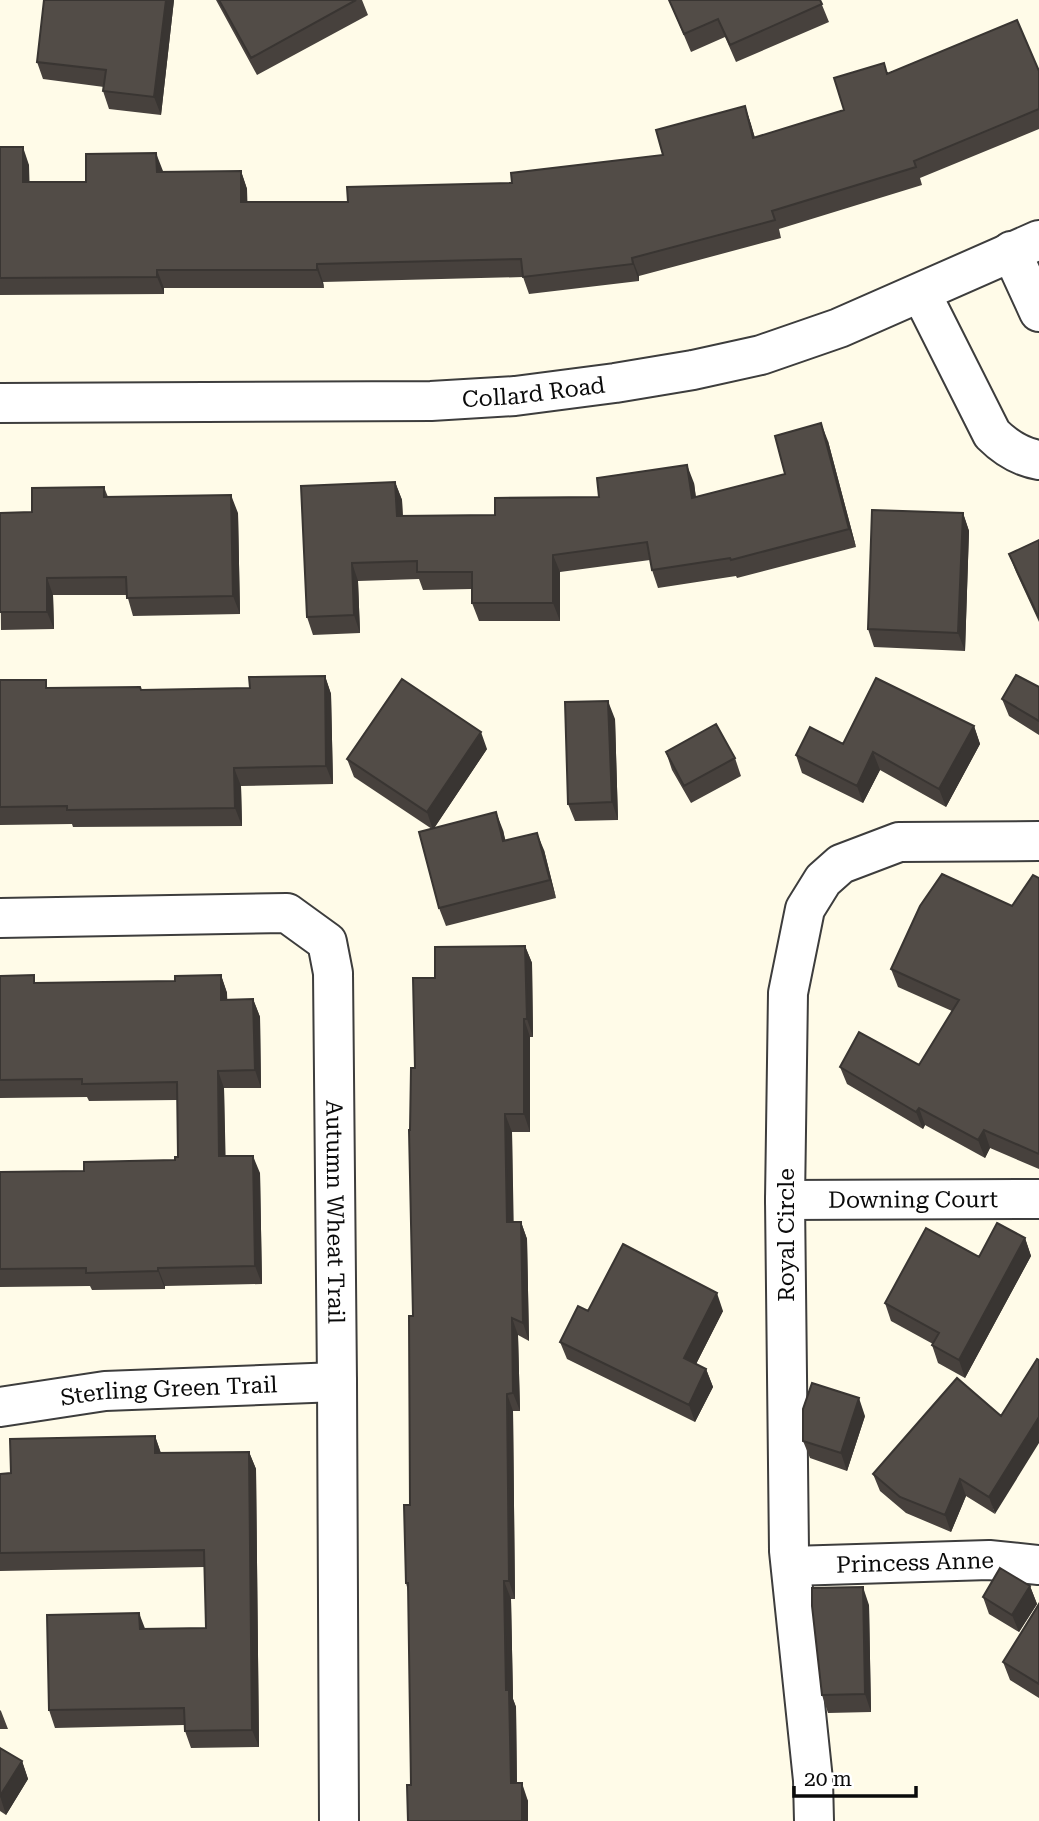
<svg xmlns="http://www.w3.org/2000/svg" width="1039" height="1821" font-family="'Roboto Serif',serif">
<rect width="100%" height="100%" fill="#fffbe8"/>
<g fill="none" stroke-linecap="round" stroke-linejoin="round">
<defs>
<g id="minor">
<path d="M1011,251L1039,312"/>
<path d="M921,293L992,434C1005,447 1021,457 1039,460"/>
<path id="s1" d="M0,403L431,401L515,396L615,383L693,370L761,355L839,328L1039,240"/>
<path id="s2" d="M0,918L287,913L327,942L333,973L337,1382L339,1821"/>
<path id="s3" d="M785,1200L1039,1199"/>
<path id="s4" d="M0,1407L105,1391L337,1382"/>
<path id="s5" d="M791,1566L989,1560L1039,1565"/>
<path d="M814,1821L813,1780L789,1551L785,1200L788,993L805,909L823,880L841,864L899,842L1039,841"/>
</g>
</defs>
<use href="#minor" stroke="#3d3d3d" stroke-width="42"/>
<use href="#minor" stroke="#fff" stroke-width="38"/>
</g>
<path fill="#47413d" d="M44,0H174L161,115L109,109L103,91L104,87L43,79L37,62Z
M216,0H362L368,15L257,75Z
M669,0H820L829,22L736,62L725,37L691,52Z
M1039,71V129L920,178L922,185L779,229L781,238L639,276V281L529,294L523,277L323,282L324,288H164V294L0,295V147L29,165V182H86L163,172L241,171L247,189V202H348L512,183L663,155L745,106L755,138L844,110L888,74Z
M828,441L856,547L737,578L736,576L658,588L652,570L650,560L560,572V621H479L472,603V589L423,590L419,579L358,581L360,633L313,635L307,617L395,482L402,500L403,516L495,515L694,483L696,497L785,474Z
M104,487L108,497L238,513L240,614L133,616L127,595H53L54,629L1,630L0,513L32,512Z
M963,513L969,531L965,651L874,647L868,629Z
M1039,540V622L1016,572L1009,554Z
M325,676L331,694L333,784L241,786L242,826L73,827L72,824L0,825V680L49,688L142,690L250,688Z
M1039,687V735L1009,716L1002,699Z
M615,719L618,820L575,821L568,804Z
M974,726L980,744L946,807L880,770L863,803L802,773L796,755L843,744Z
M487,749L434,828L503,830L505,841L544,850L556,898L446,926L439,908L432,829L354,777L347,759Z
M666,752L735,758L741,776L691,803L672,770Z
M1039,878V1169L990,1148L985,1158L925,1125L923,1129L847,1084L840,1067L919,1065L952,1011L898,987L891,969L1012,906Z
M525,946L532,963L533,1037H530V1132H512L513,1222H521L527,1239L529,1341L518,1335L520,1411H513L515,1599H511L513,1699L516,1707L517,1783L528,1801V1821H408L411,1785L408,1591L406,1583L410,1505L413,1316L410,1130L415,1068L435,978Z
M221,975L227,993V1000L253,999L260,1017L261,1088H224L225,1156L260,1173L262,1284L165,1286V1289L92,1290L90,1286L0,1287V1172L84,1171L175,1160L178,1157L177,1100L89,1101L87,1097L0,1098V976L37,983L175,981Z
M1025,1238L1031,1256L965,1378L938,1363L932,1345L933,1344L891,1321L885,1303L979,1257Z
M588,1311H723L696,1364L706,1369L713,1387L695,1422L567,1359L560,1342Z
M957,1378L995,1514L966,1496L951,1532L906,1513L880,1491L873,1474Z
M865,1416L847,1471L810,1458L803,1441Z
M155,1436L161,1453L249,1452L256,1469L259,1747L191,1748L185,1731L184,1725L55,1728L49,1710L145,1629L206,1628L205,1567L0,1571V1474L11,1473Z
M1030,1586L1037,1604L1019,1632L989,1614L983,1597Z
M1039,1604V1698L1010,1680L1003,1662Z
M869,1605L871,1712L828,1713L822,1695Z
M0,1710L1,1711L8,1729H0Z
M0,1748L22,1761L28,1779L6,1815L0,1811Z"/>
<path fill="#393532" d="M166,0H174L161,115L154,97Z
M745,106L751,124L760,156L753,138Z
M23,147L29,165L30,199L23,182Z
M156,153L163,171V189L157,172Z
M241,171L247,189L248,220L241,202Z
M632,258L639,276V281L633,264Z
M317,264L323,282L324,288L317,270Z
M157,270L164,288V294L157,277Z
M821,423L828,441L856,547L849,529Z
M687,465L694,483L698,516L692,498Z
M395,482L402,500L403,533L397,516Z
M231,495L238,513L240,614L233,596Z
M963,513L969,531L965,651L958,633Z
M553,555L560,572V621L553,603Z
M352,563L358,581L360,633L354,615Z
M47,578L53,595L54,629L47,612Z
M325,676L331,694L333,784L326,766Z
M608,701L615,719L618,820L612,802Z
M974,726L980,744L946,807L939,789Z
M481,732L487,749L433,830L427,812Z
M873,752L880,770L863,803L857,786Z
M234,768L241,786L242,826L235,808Z
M496,812L503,830L510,859L503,841Z
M537,833L544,850L556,898L550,880Z
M525,946L532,963L533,1037L527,1019Z
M221,975L227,993L228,1018L221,1000Z
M253,999L260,1017L261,1088L255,1070Z
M524,1019L530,1037V1132L524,1114Z
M218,1071L224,1088L226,1174L219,1156Z
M919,1108L925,1125L923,1129L916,1112Z
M505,1114L512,1132L514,1239L507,1222Z
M984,1130L990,1148L985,1158L978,1140Z
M253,1156L260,1173L262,1284L255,1266Z
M521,1222L527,1239L529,1341L523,1323Z
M1025,1238L1031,1256L965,1378L959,1360Z
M158,1268L165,1286V1289L158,1271Z
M717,1293L723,1311L690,1376L684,1358Z
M512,1318L518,1335L520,1411L513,1393Z
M706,1369L713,1387L695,1422L689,1405Z
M507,1394L513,1411L515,1599L509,1581Z
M859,1398L865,1416L847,1471L841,1453Z
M1039,1417V1443L995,1514L989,1497Z
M155,1436L161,1454L155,1453Z
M249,1452L256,1469L259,1747L252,1730Z
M960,1479L966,1496L951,1532L945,1515Z
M504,1581L511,1599L513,1699L516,1707L517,1801L511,1783L506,1690Z
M1030,1586L1037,1604L1019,1632L1012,1615Z
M863,1587L869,1605L871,1712L865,1694Z
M139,1613L146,1631L140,1629Z
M22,1761L28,1779L6,1815L0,1796Z
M522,1783L528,1801V1821H522Z"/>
<path fill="#524c47" stroke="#393532" stroke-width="2" d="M44,0H166L154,97L103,91L106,70L37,62Z
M219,0H356L251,58Z
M669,0H820L822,4L730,45L718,19L684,34Z
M1017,20L1039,71V109L914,161L916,167L772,211L775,220L632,258L633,264L523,277L521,259L317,264V270H157V277L0,278V147H23V182H86V154L156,153L157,172L241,171V202H348L347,187L512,183L511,173L663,155L656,130L745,106L753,138L844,110L834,78L884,63L887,74Z
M821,423L849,529L731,560L730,558L652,570L647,542L553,555V603H472V572H417V561L352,563L354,615L307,617L301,486L395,482L397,516L495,515V498L599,497L597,478L687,465L692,498L785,474L775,436Z
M104,487V497L231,495L233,596L127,598L126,577L47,578V612H0V513L32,512V488Z
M872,510L963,513L958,633L868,629Z
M1039,540V618L1009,554Z
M1016,675L1039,687V721L1002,699Z
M325,676L326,766L234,768L235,808L67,810V806L0,807V680H46V688L140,687L141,690L250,688L249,677Z
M876,678L974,726L939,789L873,752L857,786L796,755L810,727L843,744Z
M402,679L481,732L427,812L347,759Z
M608,701L612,802L568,804L565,702Z
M716,724L735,758L684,786L666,752Z
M496,812L503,841L537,833L550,880L439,908L419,832Z
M942,874L1012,906L1033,875L1039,878V1154L984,1130L978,1140L919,1108L916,1112L840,1067L859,1032L919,1065L959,1000L891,969L920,906Z
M525,946L527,1019H524V1114H505L507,1222H521L523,1323L512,1318L513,1393L507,1394L509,1581H504L506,1690H509L511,1783H522V1821H408L407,1785H411L408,1583H406L404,1505H410L409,1316H413L409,1130H410L411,1068H415L413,978H435V947Z
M34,975V983L175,981V976L221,975V1000L253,999L255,1070L218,1071L219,1156H253L255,1266L158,1268V1271L86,1273V1268L0,1269V1172L84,1171V1162L175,1160V1157H178L177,1082L82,1084V1079L0,1080V976Z
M997,1223L1025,1238L959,1360L932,1345L939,1333L885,1303L926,1228L979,1257Z
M623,1244L717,1293L684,1358L706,1369L689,1405L560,1342L578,1306L588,1311Z
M1037,1359L1039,1360V1417L989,1497L960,1479L945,1515L900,1497L873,1474L957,1378L1001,1416Z
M812,1383L859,1398L841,1453L803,1441V1409Z
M155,1436V1453L249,1452L252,1730L185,1731L184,1708L49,1710L47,1615L139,1613L140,1629L206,1628L204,1550L0,1553V1474L11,1473L10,1439Z
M1000,1568L1030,1586L1012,1615L983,1597Z
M863,1587L865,1694L822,1695L812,1606V1588Z
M1039,1604V1684L1003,1662Z
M0,1748L22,1761L0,1796Z"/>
<g text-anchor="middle" stroke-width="7" stroke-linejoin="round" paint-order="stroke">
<g font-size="23" fill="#0a0a0a" stroke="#fff">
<text dy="8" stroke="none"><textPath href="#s1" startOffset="534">Collard Road</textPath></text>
<text dy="8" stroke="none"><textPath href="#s3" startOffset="128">Downing Court</textPath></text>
<text dy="8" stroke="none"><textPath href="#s2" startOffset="607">Autumn Wheat Trail</textPath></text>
<text transform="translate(786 1235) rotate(-90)" y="8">Royal Circle</text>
<text dy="8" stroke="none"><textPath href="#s4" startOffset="170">Sterling Green Trail</textPath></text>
<text dy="8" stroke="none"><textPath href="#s5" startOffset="124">Princess Anne</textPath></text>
</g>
</g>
<path d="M794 1786v10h122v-10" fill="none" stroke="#0a0a0a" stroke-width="3.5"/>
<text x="804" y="1786" font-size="21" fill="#0a0a0a" stroke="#ffffff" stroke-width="5" paint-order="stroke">20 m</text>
</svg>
